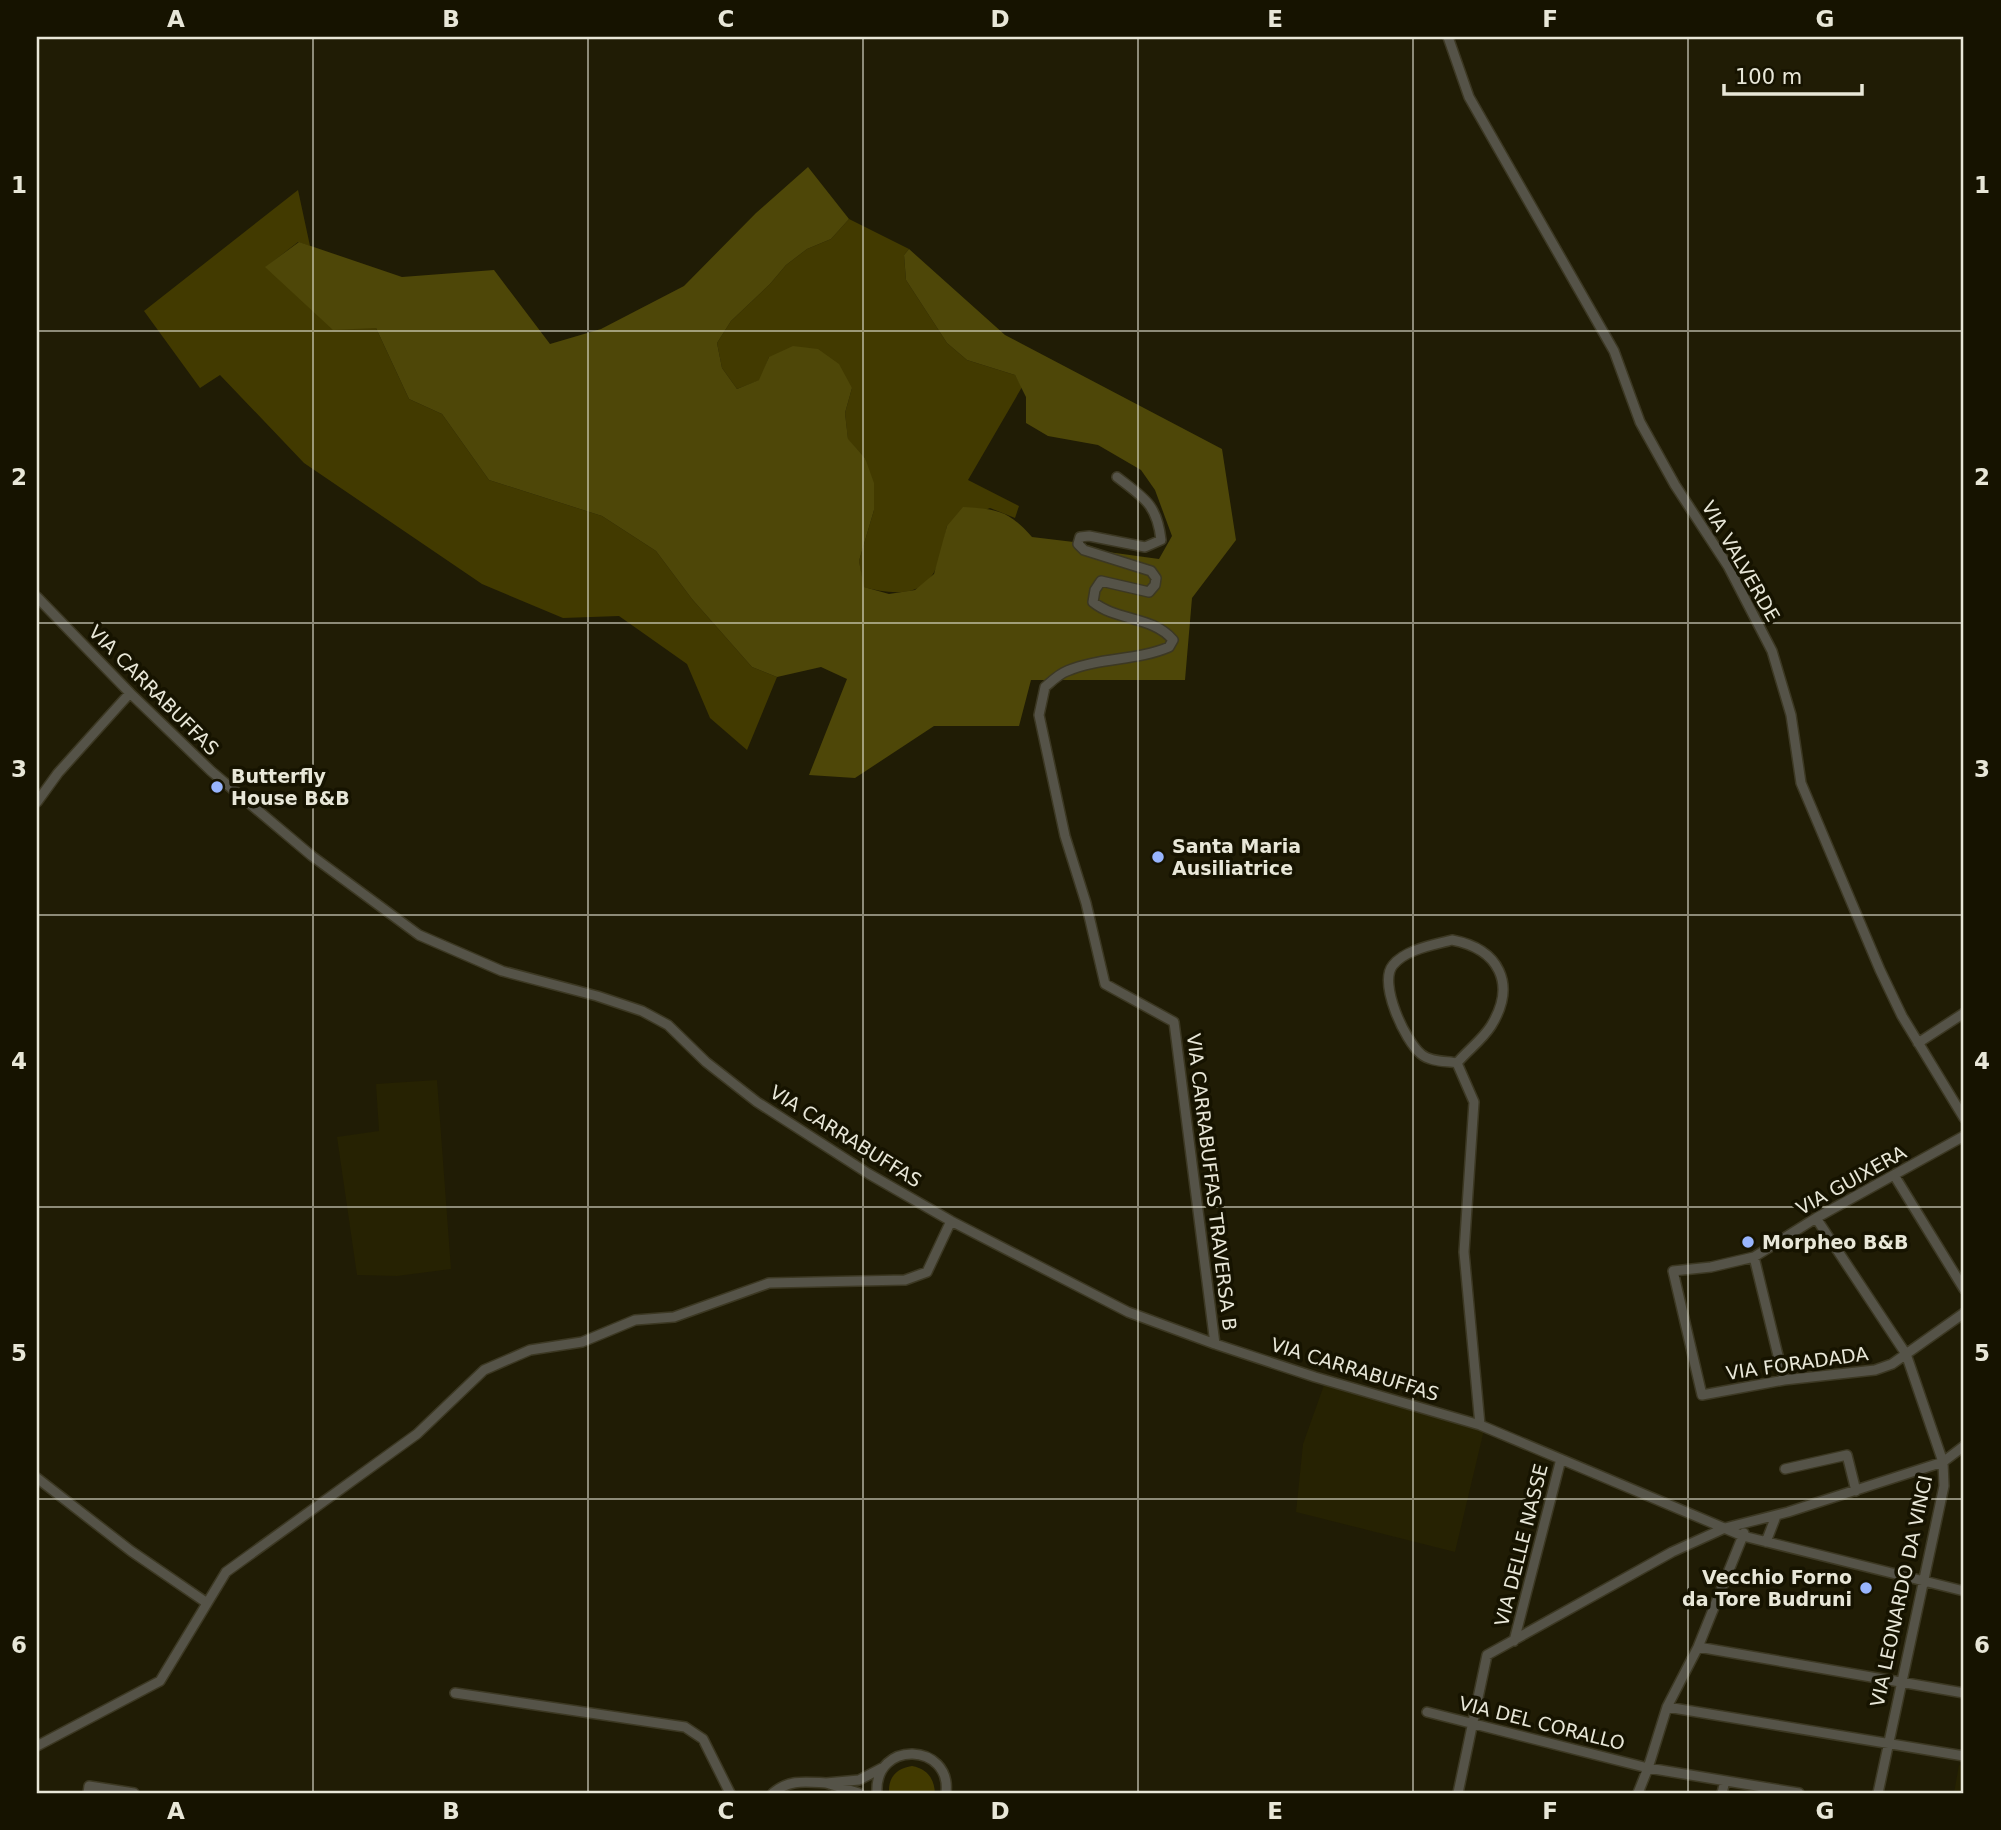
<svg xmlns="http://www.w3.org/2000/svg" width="2001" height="1830" font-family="'DejaVu Sans',sans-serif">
<rect width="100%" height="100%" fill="#201c05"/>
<path fill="#262202" d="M437,1080L451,1269L397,1276L357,1275L337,1137L379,1131L376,1084Z
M1324,1385L1484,1430L1455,1552L1296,1512L1303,1444Z
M1959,1765L1964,1766V1793H1954Z"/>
<path fill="#423a00" d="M298,190L310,246L298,242L266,267L376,328L409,399L442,414L489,480L602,516L656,551L692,599L752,667L777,677L747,750L710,718L687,664L619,616L563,618L482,584L304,463L220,375L200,388L144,311Z
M849,219L909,249L904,255L906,280L947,343L967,360L1015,375L1022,387L968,480L1019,506L1015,518L990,508L947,526C944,539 940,564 933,574C917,599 888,593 863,587L859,561L874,510L865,458L848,440L845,413L852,388L769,357L760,380L737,389L722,368L717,343L731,321L770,284L786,265L807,249L831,239Z
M912,1766C927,1769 934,1778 935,1793H889C888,1777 897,1768 912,1766Z"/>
<path fill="#4e4708" d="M808,167L849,219L831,239L807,249L786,265L770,284L731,321L717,343L722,368L737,389L759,380L769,357L793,346L818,349L839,364L852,388L845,413L848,439L865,458L874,483V510L859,561L864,587L889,594L915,590L934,574L947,526L963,507C998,509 1009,511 1032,537L1082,543L1108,552L1159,559L1172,536L1155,490L1141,470L1098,445L1048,436L1026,423V397L1015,375L967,360L947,343L906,280L904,255L909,249L1005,335L1222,449L1236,540L1192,598L1185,680H1031L1019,726H934L855,778L809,775L847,679L821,667L777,677L752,667L692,599L656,551L602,516L489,480L442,414L409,399L376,328L333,330L265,267L299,242L402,277L494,270L550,344L601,329L684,286L756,213Z"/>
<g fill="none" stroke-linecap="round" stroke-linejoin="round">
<defs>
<path id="minor" d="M1448,37L1469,97L1614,351L1640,422L1675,485L1728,566L1772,651L1791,715L1801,783L1880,970L1902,1016L1964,1118
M1117,477C1144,498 1157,504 1161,540L1145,547L1089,536L1080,537L1078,544L1084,550L1151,571L1156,578L1155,585L1149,592L1101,581L1095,590L1093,602C1116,621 1153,616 1173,640L1169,647C1137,661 1100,657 1067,671C1059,674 1052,681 1045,687L1039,715L1065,836L1086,903L1105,984L1174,1022L1215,1344
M37,597L130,693L211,771L312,856L419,935L502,971L597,996L642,1011L668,1025L706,1062L757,1102L869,1174L951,1221L1128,1312L1215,1344L1315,1377L1480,1425L1743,1536L1964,1591
M37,802L58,773L130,693
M1452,940C1499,949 1517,984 1491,1026C1482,1040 1468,1050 1457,1063C1446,1061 1430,1062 1421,1054C1405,1041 1378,983 1393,965C1406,949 1434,945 1452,940Z
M1918,1043L1964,1013
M1457,1063L1474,1102L1464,1252L1480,1425
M1964,1136L1816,1218L1754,1257L1711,1267L1673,1271L1702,1395L1784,1380L1875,1370L1892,1364L1964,1313
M1894,1175L1964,1289
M1816,1218L1906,1354L1943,1462L1944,1486L1878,1793
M1754,1257L1784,1380
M1785,1469L1847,1455L1856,1491
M37,1478L131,1551L207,1603
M1766,1542L1776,1516
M1514,1641L1561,1459
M1698,1647L1964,1693
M455,1693L685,1727L703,1739L730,1793
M1667,1707L1964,1756
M1427,1712L1648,1768L1799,1793
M37,1746L160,1681L226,1572L417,1434L484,1370L530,1350L582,1342L635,1320L674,1317L769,1283L905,1280L927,1272L951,1221
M88,1793L89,1786L134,1793
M773,1793C789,1779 806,1782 826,1783
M859,1793L826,1783L859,1780L882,1768
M877,1793C874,1739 952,1743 946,1793
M1458,1793L1487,1655L1672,1552L1725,1528L1788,1512L1943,1462L1964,1446
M1638,1793L1648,1768L1667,1707L1698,1647L1744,1533
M1722,1793L1725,1781"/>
</defs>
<use href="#minor" stroke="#3c3823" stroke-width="12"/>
<use href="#minor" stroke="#555348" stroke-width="9"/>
</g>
<path fill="none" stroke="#e8e7d8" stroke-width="2" stroke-opacity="0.55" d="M313,37V1793M588,37V1793M863,37V1793M1138,37V1793M1413,37V1793M1688,37V1793M37,331H1964M37,623H1964M37,915H1964M37,1207H1964M37,1499H1964"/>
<g fill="#98b5fd" stroke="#161300" stroke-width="2.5">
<circle cx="217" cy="787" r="7"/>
<circle cx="1158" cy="857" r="7"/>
<circle cx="1748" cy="1242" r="7"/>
<circle cx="1866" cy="1588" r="7"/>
</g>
<g text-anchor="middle" stroke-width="7" stroke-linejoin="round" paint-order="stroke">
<g font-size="19" fill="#e8e7d8" stroke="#161300">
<text transform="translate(1741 561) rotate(60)" y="7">VIA VALVERDE</text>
<text transform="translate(154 690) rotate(45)" y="7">VIA CARRABUFFAS</text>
<text transform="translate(846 1136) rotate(32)" y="7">VIA CARRABUFFAS</text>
<text transform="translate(1851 1180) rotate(-29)" y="7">VIA GUIXERA</text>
<text transform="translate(1212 1182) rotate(83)" y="7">VIA CARRABUFFAS TRAVERSA B</text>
<text transform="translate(1797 1363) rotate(-8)" y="7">VIA FORADADA</text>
<text transform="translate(1355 1369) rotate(17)" y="7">VIA CARRABUFFAS</text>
<text transform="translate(1521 1545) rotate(-76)" y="7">VIA DELLE NASSE</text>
<text transform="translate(1901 1591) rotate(-78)" y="7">VIA LEONARDO DA VINCI</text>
<text transform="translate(1542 1723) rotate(14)" y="7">VIA DEL CORALLO</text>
</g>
<g font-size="19" font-weight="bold" fill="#e8e7d8" stroke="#161300" text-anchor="start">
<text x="231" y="783">Butterfly<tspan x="231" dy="22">House B&amp;B</tspan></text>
<text x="1172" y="853">Santa Maria<tspan x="1172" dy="22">Ausiliatrice</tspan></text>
<text x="1762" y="1249">Morpheo B&amp;B</text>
<text x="1852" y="1584" text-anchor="end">Vecchio Forno<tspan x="1852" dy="22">da Tore Budruni</tspan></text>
</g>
</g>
<rect width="2001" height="1830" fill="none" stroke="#161300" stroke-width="77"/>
<path d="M1724 84v10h138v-10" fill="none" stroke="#e8e7d8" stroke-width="3.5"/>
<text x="1735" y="84" font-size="21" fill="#e8e7d8" stroke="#161300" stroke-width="5" paint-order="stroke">100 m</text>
<rect x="38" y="38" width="1924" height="1754" fill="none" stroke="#e8e7d8" stroke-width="2.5"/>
<g font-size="23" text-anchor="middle" font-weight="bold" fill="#e8e7d8">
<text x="176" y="27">A</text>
<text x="451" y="27">B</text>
<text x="726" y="27">C</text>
<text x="1000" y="27">D</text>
<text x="1275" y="27">E</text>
<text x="1550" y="27">F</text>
<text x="1825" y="27">G</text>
<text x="19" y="193">1</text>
<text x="1982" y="193">1</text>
<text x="19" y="485">2</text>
<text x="1982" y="485">2</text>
<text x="19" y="777">3</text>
<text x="1982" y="777">3</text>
<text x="19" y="1069">4</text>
<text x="1982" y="1069">4</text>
<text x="19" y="1361">5</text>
<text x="1982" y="1361">5</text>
<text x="19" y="1653">6</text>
<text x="1982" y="1653">6</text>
<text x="176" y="1819">A</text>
<text x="451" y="1819">B</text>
<text x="726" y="1819">C</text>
<text x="1000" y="1819">D</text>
<text x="1275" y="1819">E</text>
<text x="1550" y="1819">F</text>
<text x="1825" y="1819">G</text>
</g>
</svg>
